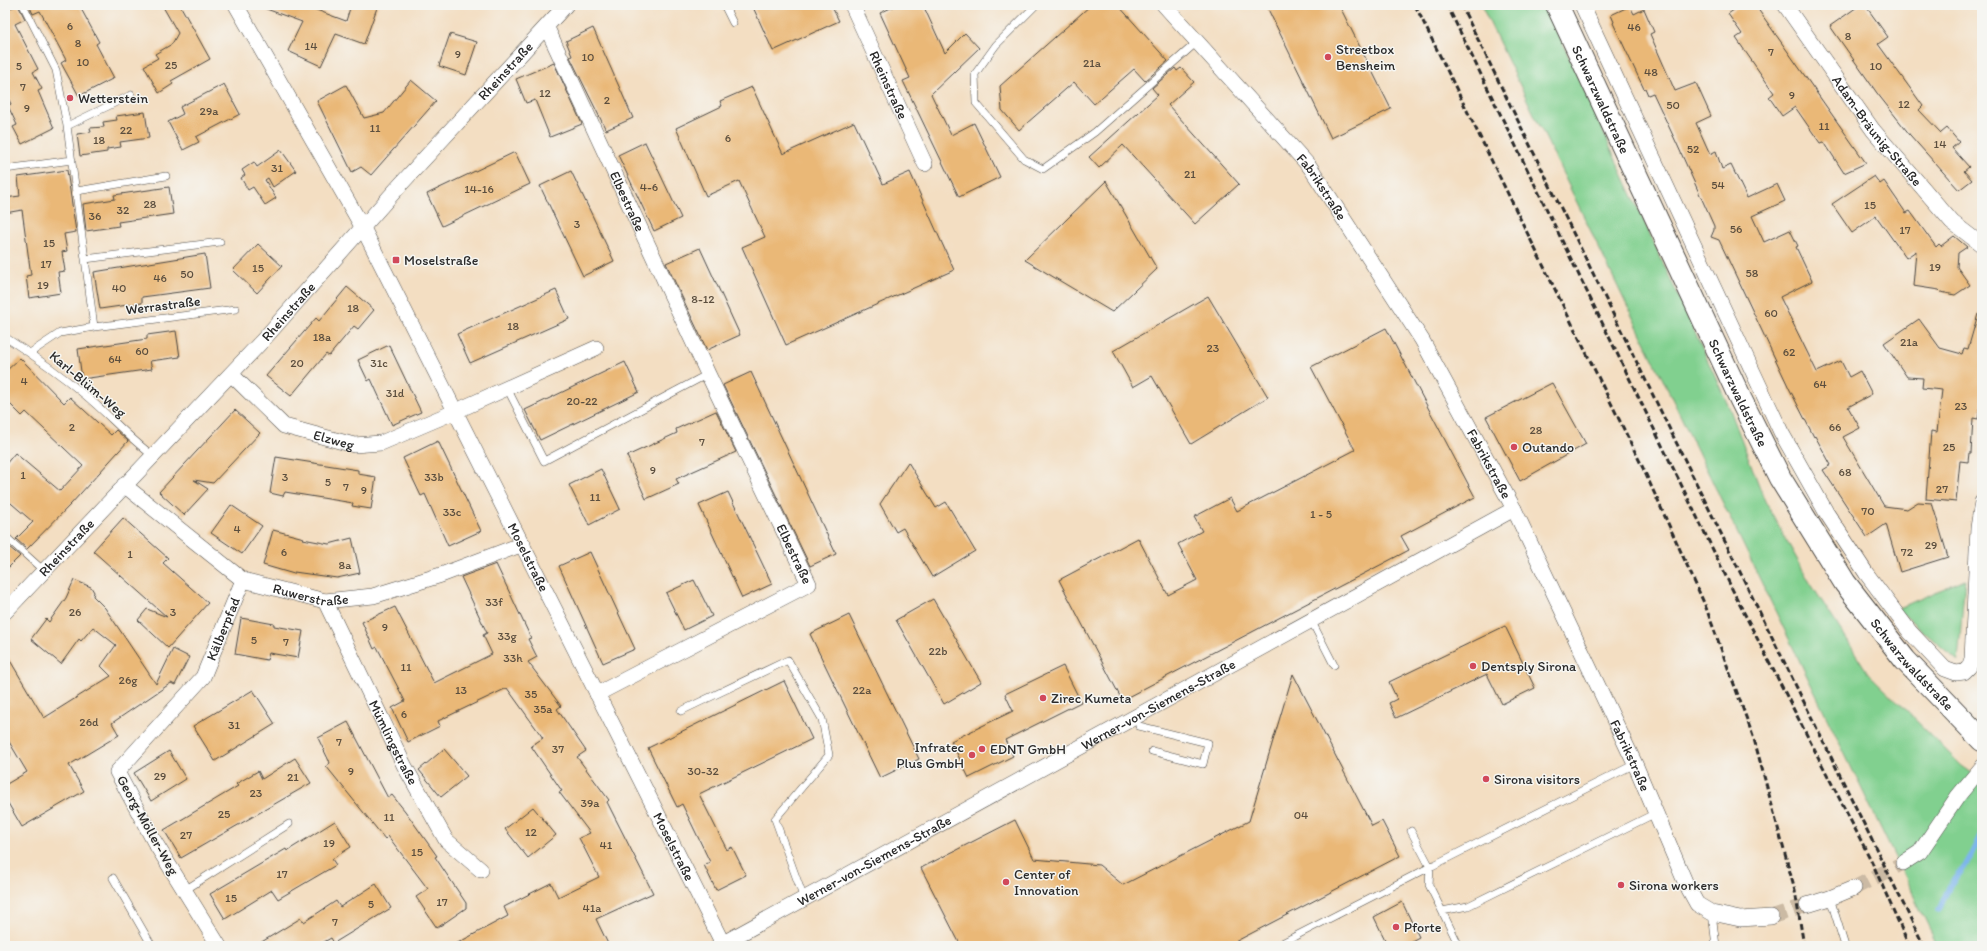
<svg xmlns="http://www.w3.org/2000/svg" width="1987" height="951" font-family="Itim,sans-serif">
<rect width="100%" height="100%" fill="#f6f6f2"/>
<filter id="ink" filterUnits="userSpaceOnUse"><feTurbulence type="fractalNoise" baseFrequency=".025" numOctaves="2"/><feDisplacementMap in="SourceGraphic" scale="8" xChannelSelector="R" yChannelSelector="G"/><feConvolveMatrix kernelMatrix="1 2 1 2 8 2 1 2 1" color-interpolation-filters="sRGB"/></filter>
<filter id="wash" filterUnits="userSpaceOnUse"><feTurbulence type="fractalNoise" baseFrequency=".012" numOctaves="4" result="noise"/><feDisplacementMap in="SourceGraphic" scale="16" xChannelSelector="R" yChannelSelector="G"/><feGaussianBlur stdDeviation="0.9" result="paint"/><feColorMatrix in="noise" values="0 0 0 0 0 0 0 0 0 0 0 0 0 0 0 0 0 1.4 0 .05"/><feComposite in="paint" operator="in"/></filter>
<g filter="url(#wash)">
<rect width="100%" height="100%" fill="#f3dec2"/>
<path fill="#81d08f" stroke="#567e5d" d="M1481,5H1545L1729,407L1765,501L1809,581L1868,673L1962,766L1982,780V946H1938Z
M1965,579L1958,661L1897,609Z"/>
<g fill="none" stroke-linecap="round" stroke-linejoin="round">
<path stroke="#7db5ed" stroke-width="5.5" d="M1939,910L1950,885L1970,859L1982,834"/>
</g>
<g id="blocks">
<path fill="#eab877" d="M5,5L8,9L18,5L25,19L15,24L38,69L33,72L42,89L38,91L54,128L22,144L13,127L17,125L8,106L11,104L5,92Z
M29,5H79L99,42L96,44L114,78L79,96L61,63L66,60L40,11L33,14Z
M162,5H180L210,59L171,81L173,84L159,93L144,66L158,58L155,54L172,44L178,33Z
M261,5H312L311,8L346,21L351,5H378L364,44L336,34L321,66L288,51L302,22L261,7Z
M752,5H831L839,21L773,51Z
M897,5H923L945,53L965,33L979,48L931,94L951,135L974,123L1000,177L959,197L903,81L910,78L880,13Z
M1091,5H1118L1168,61L1145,81L1134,69L1094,104L1074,82L1019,130L1002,110L1000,86Z
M1266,5H1339L1391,109L1331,138Z
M1741,5H1755L1866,163L1844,173L1824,142L1820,143L1795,107L1782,116L1769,97L1774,93L1736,38L1742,34L1728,14Z
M1860,5H1865L1888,37L1878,44L1923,106L1919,110L1941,133L1947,128L1959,142L1952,148L1969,167L1964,171L1972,180L1959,190L1910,135L1877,93L1830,26Z
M1630,6L1634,14L1644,9L1654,32L1650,34L1675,91L1696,83L1711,116L1696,123L1710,154L1716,151L1722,169L1731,165L1747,198L1777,184L1785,201L1752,216L1764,242L1790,230L1798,246L1796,247L1812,281L1780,297L1817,372L1841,361L1849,377L1860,371L1872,394L1848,407L1860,428L1843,437L1884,506L1907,509L1918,502L1932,503L1948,557L1900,572L1886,524L1867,537L1823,470L1831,465L1815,436L1814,437L1789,388L1719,240L1711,237L1714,230V226L1677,144L1653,93L1648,95L1645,88L1644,89L1613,23L1614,22L1611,15Z
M593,28L633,118L606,130L570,57L572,56L566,41Z
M450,34L477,42L466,75L439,66Z
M554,63L582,124L550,137L535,100L526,103L516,79Z
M1175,68L1177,71L1181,68L1194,82L1168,105L1239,184L1195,224L1123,145L1099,168L1089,157L1158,95L1152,88Z
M411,80L436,101L371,175L361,167L352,172L317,101L346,85L364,118L384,113Z
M224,84L240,114L196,137L199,142L183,150L168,122L183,114L180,107Z
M752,87L783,154L854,122L883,184L910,172L954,270L786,345L742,247L765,237L739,181L706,196L676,128L722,106L720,101Z
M145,112L149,138L120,142L121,147L107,149V152L80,156L77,134L91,132L90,128L104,127L103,122L117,120L116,116Z
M645,142L681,218L654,231L618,155Z
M281,150L296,171L273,187L268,178L265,180L276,198L265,205L253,187L248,190L241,178L245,175L242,170L254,162L257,167Z
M515,152L530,184L442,226L427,194Z
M67,170L76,232L64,234L67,251L62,252L65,271L58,272L61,293L29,298L26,276L31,275L22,210L5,213V198L20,196L18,177Z
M571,171L614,261L583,276L540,186Z
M1874,176L1880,184L1884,181L1906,213L1910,211L1936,247L1939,244L1941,246L1954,236L1967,247L1958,253L1957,267L1970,285L1955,295L1941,292L1939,290L1913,286L1916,251L1906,258L1876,216L1852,233L1832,204Z
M1106,181L1157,269L1112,312L1025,260Z
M169,187L173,214L118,222L119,226L86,231L83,204L115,199L114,195Z
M258,244L282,266L257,293L233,270Z
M700,248L740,335L707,350L666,263Z
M205,254L210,288L142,297V303L100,309L94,272Z
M347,287L374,310L358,329L354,326L329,356L326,354L291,396L266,376L316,318L319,321Z
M556,290L569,319L470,363L457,334Z
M1208,296L1268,397L1191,444L1152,376L1133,387L1113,351Z
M1978,314L1982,315V409H1980L1978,419L1973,418L1971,453H1969L1968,462L1960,461L1956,502L1926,499L1931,431L1937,432L1942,390L1922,388L1923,378L1907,377L1884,343L1919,319L1940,348L1962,354L1964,348L1968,349Z
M1386,328L1475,497L1401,536L1409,550L1122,700L1059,580L1138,538L1168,595L1197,580L1178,544L1202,531L1194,517L1230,498L1237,511L1355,450L1311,367Z
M176,331L180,357L150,361L152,369L82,379L78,349L147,339V335Z
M389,345L421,412L392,425L371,379L368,381L358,360Z
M20,358L64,403L70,397L111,435L116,430L128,441L71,504L27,549L16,539L33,522L5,498V465L15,453L60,491L83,466L26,412L22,416L5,399V372Z
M625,362L639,392L540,440L525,410Z
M751,372L836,554L810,566L723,385Z
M1552,383L1586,444L1520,481L1486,417Z
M235,410L260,433L213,483L194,480L208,489L184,515L159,492Z
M716,411L736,452L676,479L679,484L646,499L627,456L677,433L676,429Z
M438,441L481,531L448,546L425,494L421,496L403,458Z
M276,457L358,470V474L376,477L371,509L352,506L353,503L285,492L283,496L270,493Z
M908,462L936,508L946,502L975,551L932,577L903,528L896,532L880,504Z
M601,469L620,509L589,525L569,485Z
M728,492L772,584L742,598L699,505Z
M231,505L262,526L242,554L211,533Z
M123,518L168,558L163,563L208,603L168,648L138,620L147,609L167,617L93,551Z
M273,530L304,538L303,539L329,544L352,538L360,573L337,578L294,572V574L263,565Z
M9,547L20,556L5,571V551Z
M590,552L635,649L603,663L559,566Z
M496,564L531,638L528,639L537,657L528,662L561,706L557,709L586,751L577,757L609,800L607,802L653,893L596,919L609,946H452L508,916L504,907L551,883L558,897L599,877L579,838L590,833L559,792L562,791L531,746L543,738L507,688L438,721L440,726L408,742L392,708L405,701L377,647L374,649L362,622L395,607L434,683L492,654L483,635L487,633L461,577Z
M74,580L91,587L94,592L93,596L105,608L156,684L173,649L189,657L175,685L171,683L112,723L119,735L69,765L84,791L22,827L5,798V785L27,772L5,735V652L44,718L111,676L101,666L116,645L93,627L81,641L79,639L61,664L31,639L46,619L49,622L66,598Z
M694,580L712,616L684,630L666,593Z
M933,599L981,682L944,704L896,620Z
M849,615L919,759L880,778L810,634Z
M241,618L274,624V626L303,631L298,658L269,653L267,660L235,654Z
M1505,626L1535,688L1502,704L1487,674L1396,718L1389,703L1397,699L1389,682Z
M1063,666L1081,702L1005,740L1013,756L969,778L951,741L1013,711L1005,694Z
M1293,674L1372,826L1382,821L1400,856L1227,946H961L921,868L1015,820L1034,859L1099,865L1123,885L1249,821Z
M784,681L812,739L699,794L727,850L732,847L746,875L716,890L704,865L710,862L682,804L677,807L648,748Z
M253,690L275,724L215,761L193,726Z
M348,722L388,798L392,795L405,811L437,856L435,857L466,903V908L437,928L416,897L428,889L388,836L385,839L326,766L330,763L318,738Z
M444,749L467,776L441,797L419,770Z
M169,751L186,779L151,801L134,773Z
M295,758L311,783L181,858L164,830L238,786L236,784L258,771L262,779Z
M533,807L556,835L528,858L505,829Z
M335,821L351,847L332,859L336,865L278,899L272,890L225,919L210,894L286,849L287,851Z
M376,884L391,908L334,943L331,938L317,946H255L301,918L304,922L336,901L340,907Z
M1402,902L1419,937L1402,946H1388L1374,917Z"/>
</g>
</g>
<g filter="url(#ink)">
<use href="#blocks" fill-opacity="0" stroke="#494642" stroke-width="1"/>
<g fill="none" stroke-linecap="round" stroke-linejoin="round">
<path stroke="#cbbaa4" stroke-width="15" stroke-dasharray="15 8" stroke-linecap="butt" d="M1854,888L1903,863
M1771,917L1807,905"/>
<defs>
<path id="service" d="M23,5L56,70L67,126L85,259
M724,5L733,23
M1036,5L996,45L975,74L976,103L1024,159L1043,169L1095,132L1197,42
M67,126L131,95
M5,169L72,160
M77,191L166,176
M94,327L85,259L220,242
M5,337C33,355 60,374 85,395C108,414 128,437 152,455
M30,353L60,333L94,327L236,309
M507,388L544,461L708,374
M5,536L44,571
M1311,620L1334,665
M681,711L788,660L822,719L829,755L775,819L804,899
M1139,726L1208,743L1203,764L1152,751
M5,751L7,754
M1635,764L1430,867L1429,885L1442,911L1468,906L1656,813
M113,878L152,946
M185,890L289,824
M1830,898L1845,946
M1442,911L1459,946
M1712,913L1716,946
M1276,946L1430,867L1411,831"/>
<g id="minor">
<path id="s1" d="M236,5L363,228L723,944"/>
<path id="s2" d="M852,5L925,164"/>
<path id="s3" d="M1164,5L1310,167L1422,340L1514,509L1635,764L1686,884L1697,904L1712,913L1740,919L1771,917"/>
<path d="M1582,5L1781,432L1826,512L1866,573L1910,632L1945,669L1956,673L1964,672L1969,667L1972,659L1978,528L1982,502"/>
<path id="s4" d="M1785,5L1873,130L1952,222L1982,245"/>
<path id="s5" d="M547,28L708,374L809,584L597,694"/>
<path id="s6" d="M231,374L284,426L354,445L381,443L454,412L596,348"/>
<path id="s7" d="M124,485L243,580L325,601L373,596L441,575L523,544"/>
<path id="s8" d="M325,601L404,765L446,840L481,870"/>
<path id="s9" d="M5,612L263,340L401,184L566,5"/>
<path d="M1903,863L1920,852L1958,796L1982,767"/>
<path d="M1807,905L1830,898L1854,888"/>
<path id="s10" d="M219,946L154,841L117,772L203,677L243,580"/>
<path id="s11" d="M718,946L1514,509"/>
</g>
<g id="primary">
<path id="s12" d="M1557,5L1741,400L1780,478L1845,583L1905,660L1982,740"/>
</g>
</defs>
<use href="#service" stroke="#494642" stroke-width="8"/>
<use href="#minor" stroke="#494642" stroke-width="16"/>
<use href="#primary" stroke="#494642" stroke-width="24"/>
<use href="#service" stroke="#fff" stroke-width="7"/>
<use href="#minor" stroke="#fff" stroke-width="15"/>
<use href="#primary" stroke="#fff" stroke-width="22"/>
<path stroke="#2b2b2b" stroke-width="3" stroke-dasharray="6 3" stroke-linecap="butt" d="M1415,5L1643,468L1705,605L1754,739L1795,891L1804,946
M1447,5L1738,601L1872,862L1909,946
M1461,5L1924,946"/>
</g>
</g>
<g fill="#d1495b" stroke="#f6f6f2" stroke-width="1.5">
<circle cx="1328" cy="57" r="4"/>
<circle cx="70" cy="98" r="4"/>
<rect x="392" y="256" width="8" height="8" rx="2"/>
<circle cx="1514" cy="447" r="4"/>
<circle cx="1473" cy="666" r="4"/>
<circle cx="1043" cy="698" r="4"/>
<circle cx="982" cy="749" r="4"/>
<circle cx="972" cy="755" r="4"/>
<circle cx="1486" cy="779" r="4"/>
<circle cx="1006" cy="882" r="4"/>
<circle cx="1621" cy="885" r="4"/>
<circle cx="1396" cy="927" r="4"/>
</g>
<g text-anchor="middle" stroke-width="3" stroke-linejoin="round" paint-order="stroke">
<g font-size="12" fill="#5b4e3e">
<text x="70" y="30">6</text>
<text x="1634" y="31">46</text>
<text x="1848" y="40">8</text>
<text x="78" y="47">8</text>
<text x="311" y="50">14</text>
<text x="1771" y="56">7</text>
<text x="458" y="58">9</text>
<text x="588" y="61">10</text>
<text x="83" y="66">10</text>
<text x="1092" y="67">21a</text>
<text x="171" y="69">25</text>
<text x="19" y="70">5</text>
<text x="1876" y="70">10</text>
<text x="1651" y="76">48</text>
<text x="23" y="91">7</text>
<text x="545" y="97">12</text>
<text x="1792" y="99">9</text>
<text x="607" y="104">2</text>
<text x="1904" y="108">12</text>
<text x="1673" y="109">50</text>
<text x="27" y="112">9</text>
<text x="209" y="115">29a</text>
<text x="1824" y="130">11</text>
<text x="375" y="132">11</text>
<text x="126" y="134">22</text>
<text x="728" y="142">6</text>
<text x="99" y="144">18</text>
<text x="1940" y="148">14</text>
<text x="1693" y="153">52</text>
<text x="277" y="172">31</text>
<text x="1190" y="178">21</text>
<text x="1718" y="189">54</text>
<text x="649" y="191">4-6</text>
<text x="479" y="193">14-16</text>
<text x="150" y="208">28</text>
<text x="1870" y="209">15</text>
<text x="123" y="214">32</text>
<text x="95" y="220">36</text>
<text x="577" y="228">3</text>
<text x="1736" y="233">56</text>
<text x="1905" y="234">17</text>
<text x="49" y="247">15</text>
<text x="46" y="268">17</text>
<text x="1935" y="271">19</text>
<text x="258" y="272">15</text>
<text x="1752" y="277">58</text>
<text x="187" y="278">50</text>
<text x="160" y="282">46</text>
<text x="43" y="289">19</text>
<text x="119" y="292">40</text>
<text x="703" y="303">8-12</text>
<text x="353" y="312">18</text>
<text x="1771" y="317">60</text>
<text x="513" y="330">18</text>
<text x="322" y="341">18a</text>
<text x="1909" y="346">21a</text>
<text x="1213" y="352">23</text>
<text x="142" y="355">60</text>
<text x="1789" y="356">62</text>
<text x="115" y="363">64</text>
<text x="297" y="367">20</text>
<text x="379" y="367">31c</text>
<text x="24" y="385">4</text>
<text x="1820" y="388">64</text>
<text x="395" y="397">31d</text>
<text x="582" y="405">20-22</text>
<text x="1961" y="410">23</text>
<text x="72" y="431">2</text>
<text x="1835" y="431">66</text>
<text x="1536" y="434">28</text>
<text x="702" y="446">7</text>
<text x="1949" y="451">25</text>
<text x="653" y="474">9</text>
<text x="1845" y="476">68</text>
<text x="23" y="479">1</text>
<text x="285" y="481">3</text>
<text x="434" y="481">33b</text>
<text x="328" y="486">5</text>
<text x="346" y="491">7</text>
<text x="1942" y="493">27</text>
<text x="364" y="494">9</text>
<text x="595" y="501">11</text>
<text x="1868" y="515">70</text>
<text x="452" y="516">33c</text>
<text x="1321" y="518">1 - 5</text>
<text x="237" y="533">4</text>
<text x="1931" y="549">29</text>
<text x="284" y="556">6</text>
<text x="1907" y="556">72</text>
<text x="130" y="558">1</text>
<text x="345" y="569">8a</text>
<text x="494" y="606">33f</text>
<text x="75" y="616">26</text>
<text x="173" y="616">3</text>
<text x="385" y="631">9</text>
<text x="507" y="640">33g</text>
<text x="254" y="644">5</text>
<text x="286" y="646">7</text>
<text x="938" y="655">22b</text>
<text x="513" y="662">33h</text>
<text x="406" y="671">11</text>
<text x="128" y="684">26g</text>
<text x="461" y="694">13</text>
<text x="862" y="694">22a</text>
<text x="531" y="698">35</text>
<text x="543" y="713">35a</text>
<text x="404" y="718">6</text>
<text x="89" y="726">26d</text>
<text x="234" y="729">31</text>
<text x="339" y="746">7</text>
<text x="558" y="753">37</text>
<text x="351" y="775">9</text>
<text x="703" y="775">30-32</text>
<text x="160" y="780">29</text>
<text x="293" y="781">21</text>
<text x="256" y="797">23</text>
<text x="590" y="807">39a</text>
<text x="224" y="818">25</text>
<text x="1301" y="819">04</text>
<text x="389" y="821">11</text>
<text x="531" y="836">12</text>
<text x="186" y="839">27</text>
<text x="329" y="847">19</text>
<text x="606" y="849">41</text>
<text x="417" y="856">15</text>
<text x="282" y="878">17</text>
<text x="231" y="902">15</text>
<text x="442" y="906">17</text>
<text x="371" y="908">5</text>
<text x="592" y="912">41a</text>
<text x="335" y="926">7</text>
</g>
<g font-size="14" fill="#2b2b2b" stroke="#f6f6f2" text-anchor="start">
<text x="1336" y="54">Streetbox<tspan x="1336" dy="16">Bensheim</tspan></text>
<text x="78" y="103">Wetterstein</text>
<text x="404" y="265">Moselstraße</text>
<text x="1522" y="452">Outando</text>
<text x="1481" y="671">Dentsply Sirona</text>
<text x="1051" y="703">Zirec Kumeta</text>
<text x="964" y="752" text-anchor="end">Infratec<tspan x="964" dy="16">Plus GmbH</tspan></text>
<text x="990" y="754">EDNT GmbH</text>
<text x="1494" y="784">Sirona visitors</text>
<text x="1014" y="879">Center of<tspan x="1014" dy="16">Innovation</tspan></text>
<text x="1629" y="890">Sirona workers</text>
<text x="1404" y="932">Pforte</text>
</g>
<g font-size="14" fill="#2b2b2b" stroke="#f6f6f2">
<text dy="5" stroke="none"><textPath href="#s9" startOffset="737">Rheinstraße</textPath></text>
<text dy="5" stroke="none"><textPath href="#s2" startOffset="88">Rheinstraße</textPath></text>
<text dy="5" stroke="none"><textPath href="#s12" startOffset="104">Schwarzwaldstraße</textPath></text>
<text dy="5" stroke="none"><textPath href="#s4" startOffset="156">Adam-Bräunig-Straße</textPath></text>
<text dy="5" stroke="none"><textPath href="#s3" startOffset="241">Fabrikstraße</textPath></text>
<text dy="5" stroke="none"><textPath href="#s5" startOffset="191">Elbestraße</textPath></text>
<text transform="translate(163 305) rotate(-7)" y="5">Werrastraße</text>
<text dy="5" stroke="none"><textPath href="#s9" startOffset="413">Rheinstraße</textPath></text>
<text transform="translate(88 384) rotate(40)" y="5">Karl-Blüm-Weg</text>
<text dy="5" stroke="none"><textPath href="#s12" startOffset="428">Schwarzwaldstraße</textPath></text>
<text dy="5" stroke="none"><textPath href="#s6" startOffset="126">Elzweg</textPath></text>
<text dy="5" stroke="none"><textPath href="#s3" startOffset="565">Fabrikstraße</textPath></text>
<text dy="5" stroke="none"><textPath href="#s9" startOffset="89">Rheinstraße</textPath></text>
<text dy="5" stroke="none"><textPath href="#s5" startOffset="581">Elbestraße</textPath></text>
<text dy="5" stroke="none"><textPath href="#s1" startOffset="625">Moselstraße</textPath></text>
<text dy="5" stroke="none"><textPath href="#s7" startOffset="222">Ruwerstraße</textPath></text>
<text dy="5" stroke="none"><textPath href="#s10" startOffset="382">Kälberpfad</textPath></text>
<text dy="5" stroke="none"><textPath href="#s12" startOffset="752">Schwarzwaldstraße</textPath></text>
<text dy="5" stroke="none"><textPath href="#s11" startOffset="502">Werner-von-Siemens-Straße</textPath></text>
<text dy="5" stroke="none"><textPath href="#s8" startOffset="157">Mümlingstraße</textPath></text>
<text dy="5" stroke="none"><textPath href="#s3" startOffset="889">Fabrikstraße</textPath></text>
<text transform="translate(148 825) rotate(61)" y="5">Georg-Möller-Weg</text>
<text dy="5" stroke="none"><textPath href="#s1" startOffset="949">Moselstraße</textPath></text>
<text dy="5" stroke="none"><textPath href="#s11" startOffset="178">Werner-von-Siemens-Straße</textPath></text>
</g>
</g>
<rect width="1987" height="951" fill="none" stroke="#f6f6f2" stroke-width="20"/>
</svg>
